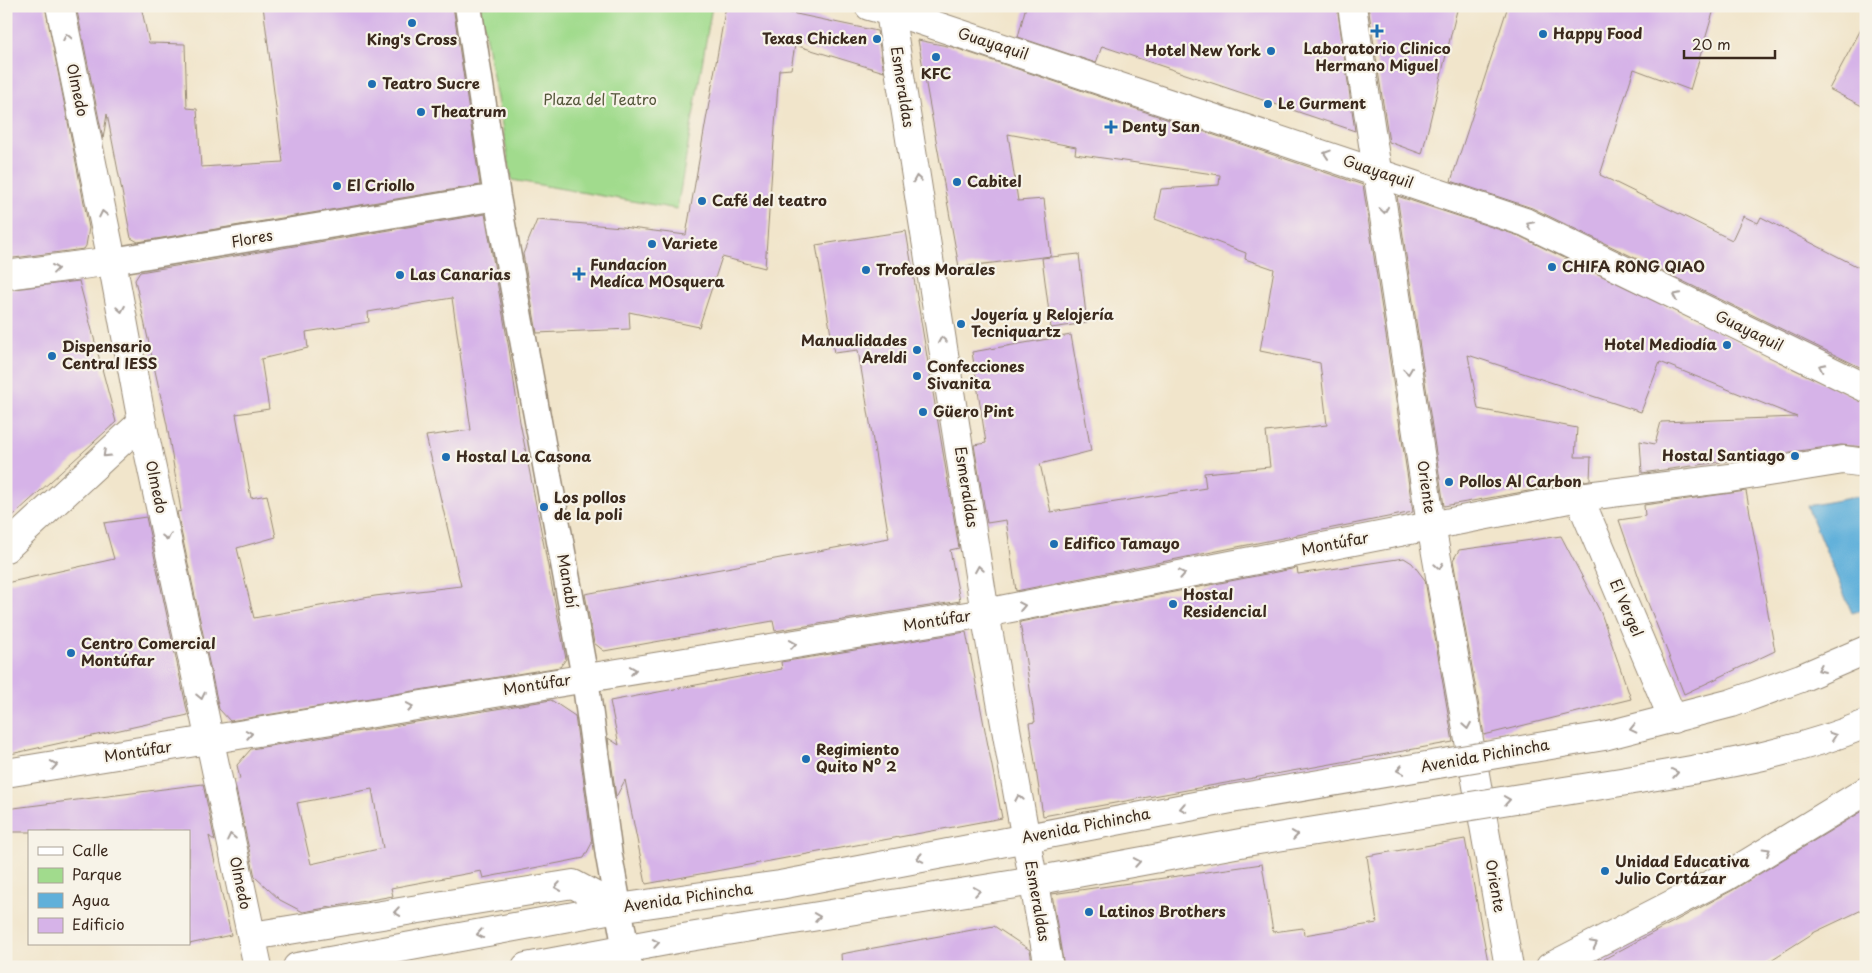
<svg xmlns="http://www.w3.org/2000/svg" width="1872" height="973" font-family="'Playpen Sans',sans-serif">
<rect width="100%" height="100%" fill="#f7f3e8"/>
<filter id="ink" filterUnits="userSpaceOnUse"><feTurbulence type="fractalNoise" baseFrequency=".02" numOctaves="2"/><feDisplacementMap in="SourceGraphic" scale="10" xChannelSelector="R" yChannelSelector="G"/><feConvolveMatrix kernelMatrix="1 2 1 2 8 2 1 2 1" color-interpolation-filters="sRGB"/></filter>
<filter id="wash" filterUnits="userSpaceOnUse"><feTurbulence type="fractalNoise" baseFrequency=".0096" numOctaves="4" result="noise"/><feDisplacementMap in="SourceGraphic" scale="20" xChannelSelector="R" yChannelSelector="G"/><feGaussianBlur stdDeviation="1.12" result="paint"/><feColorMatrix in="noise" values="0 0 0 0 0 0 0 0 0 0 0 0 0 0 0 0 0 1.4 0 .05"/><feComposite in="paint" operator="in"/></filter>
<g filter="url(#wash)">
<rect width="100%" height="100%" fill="#f1e5cb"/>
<path fill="#a1db8d" stroke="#6e8256" d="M480,6H712L677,209L512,180Z"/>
<path fill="#60b0da" stroke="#4e6d7c" d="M1861,496L1866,497V609L1852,613L1807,506Z"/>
<g id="blocks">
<path fill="#d6b3e8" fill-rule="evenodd" d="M6,6H45L89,228L86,246L84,249L6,259Z
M76,6H141L149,43L185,44L187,108L197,109L201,167L283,162L263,6H453L480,185L138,242L131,238L107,114L103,139Z
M732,6H758L877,31L884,72L795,45L791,69L779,70L765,268L722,257L699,327L629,312L630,329L537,333L523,254L537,220L622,227L686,235L725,11Z
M1026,6H1337L1355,131L1102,46L1096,63L1018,37Z
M1368,6H1458L1422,154L1389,142Z
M1508,6H1715L1690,90L1634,69L1600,175L1732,240L1743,216L1758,223L1761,217L1866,271V370L1532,208L1451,181Z
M1866,20V108L1829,89Z
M918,40L952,47L1363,185L1413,512L1016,591L1006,520L987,523L974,445L986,443L972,352L1071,335L1091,451L1040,464L1051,512L1206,488L1204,473L1270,467L1266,432L1327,425L1320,363L1260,351L1274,269L1245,259L1246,253L1155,219L1161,189L1219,185L1220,175L1075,154L1076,147L1008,134L1018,201L1044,199L1051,256L959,267Z
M1397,196L1519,236L1866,403V447L1841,445L1642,473L1640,441L1655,444L1661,422L1797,417L1660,362L1641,412L1468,355L1478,409L1577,428L1575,457H1591L1590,480L1444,506Z
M485,214L509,349L520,422L566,659L560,667L230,721L219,709L177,512L181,511L167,425L135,280L140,272ZM452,298L471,430L426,436L461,586L375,596L254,618L237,548L276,537L267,495L251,498L236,414L269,409L261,359L308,348L306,332L369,322L368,312Z
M906,231L959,548L950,550L960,601L775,631L773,621L604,651L594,643L585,594L889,538L858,350L834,353L816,245Z
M1079,254L1087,323L1051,328L1042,258Z
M79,281L116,422L6,522V290Z
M1746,491L1775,651L1684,694L1646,598L1619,520L1645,516L1644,505Z
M146,517L188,715L6,755V583L114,559L104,523Z
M1561,536L1601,613L1631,699L1484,735L1453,560L1459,550Z
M1404,558L1412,563L1425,580L1453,742L1043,816L1029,723L1035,722L1020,622L1297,568L1298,574Z
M966,632L1002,818L646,884L625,780L616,797L608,738L619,745L610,701L782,669L781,662Z
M551,700L575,716L592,843L584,858L483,878L481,871L391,888L393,896L303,912L280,900L255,877L234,780L240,779L237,765L251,749ZM372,789L383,848L311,864L297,803Z
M203,784L215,841L209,836L231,935L189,944V832H6V809Z
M1866,809V908L1815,932L1760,967H1589L1733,890Z
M1465,839L1489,967H1064L1052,894L1262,864L1273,932L1303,928L1304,935L1377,923L1367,856Z
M994,926L1030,950L1033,967H842L841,954Z"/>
</g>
</g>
<g filter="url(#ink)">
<use href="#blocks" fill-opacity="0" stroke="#968874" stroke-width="1"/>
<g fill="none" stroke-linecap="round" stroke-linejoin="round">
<defs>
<path id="pedestrian" d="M468,6L497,197L585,678L609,856L629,967
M112,261L497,197"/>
<path id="minor" d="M889,6L985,613L1049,967
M1352,6L1431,525L1509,967
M6,275L112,261L142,422L258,967
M1579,497L1673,719
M6,548L142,422
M1550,967L1725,877L1866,791"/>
<path id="tertiary" d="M60,6L112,261
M869,6L910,17L1525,222L1866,388
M6,773L985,613L1579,497L1730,478L1843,460L1866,463"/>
<path id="primary" d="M1604,736L1732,703L1801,678L1866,650
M1627,781C1708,767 1789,756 1866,724
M252,936L573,884L618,908
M297,967L618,908L780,885L1231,799
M526,967L677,939L1034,881L1246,842"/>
</defs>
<use href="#pedestrian" stroke="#968874" stroke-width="29"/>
<use href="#minor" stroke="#968874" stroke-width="30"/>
<use href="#tertiary" stroke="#968874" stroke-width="30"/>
<use href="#primary" stroke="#968874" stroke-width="30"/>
<use href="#pedestrian" stroke="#fff" stroke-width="26"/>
<use href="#minor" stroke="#fff" stroke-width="28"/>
<use href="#tertiary" stroke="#fff" stroke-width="28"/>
<use href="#primary" stroke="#fff" stroke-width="28"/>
<defs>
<path id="primary-bridge" d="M1231,799L1604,736
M1246,842L1627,781"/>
</defs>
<use href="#primary-bridge" stroke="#968874" stroke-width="30" stroke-linecap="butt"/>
<use href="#primary-bridge" stroke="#fff" stroke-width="28"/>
</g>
<defs><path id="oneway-chevron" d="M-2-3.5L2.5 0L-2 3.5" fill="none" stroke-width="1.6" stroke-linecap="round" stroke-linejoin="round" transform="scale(1.25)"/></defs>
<g stroke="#a79f9a">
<use href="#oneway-chevron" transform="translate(67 37) rotate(-102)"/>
<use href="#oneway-chevron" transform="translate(1327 154) rotate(-162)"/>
<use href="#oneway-chevron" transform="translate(917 179) rotate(-99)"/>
<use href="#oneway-chevron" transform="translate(1384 210) rotate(82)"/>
<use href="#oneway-chevron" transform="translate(103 214) rotate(-102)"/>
<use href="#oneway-chevron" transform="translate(1530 225) rotate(-154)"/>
<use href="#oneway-chevron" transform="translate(55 269) rotate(-7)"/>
<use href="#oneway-chevron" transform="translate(1676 296) rotate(-154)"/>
<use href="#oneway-chevron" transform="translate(121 309) rotate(80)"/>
<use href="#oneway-chevron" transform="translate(942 340) rotate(-99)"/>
<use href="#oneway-chevron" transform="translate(1822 367) rotate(-154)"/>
<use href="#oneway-chevron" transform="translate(1408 371) rotate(82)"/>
<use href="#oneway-chevron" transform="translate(106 454) rotate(137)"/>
<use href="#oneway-chevron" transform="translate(167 537) rotate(78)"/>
<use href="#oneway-chevron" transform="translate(1439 566) rotate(80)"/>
<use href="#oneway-chevron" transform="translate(979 569) rotate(-99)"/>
<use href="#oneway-chevron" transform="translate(1182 574) rotate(-11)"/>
<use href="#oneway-chevron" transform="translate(1022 606) rotate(-11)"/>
<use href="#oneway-chevron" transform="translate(793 644) rotate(-9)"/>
<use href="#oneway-chevron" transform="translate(1821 669) rotate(157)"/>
<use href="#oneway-chevron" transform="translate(633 670) rotate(-9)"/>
<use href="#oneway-chevron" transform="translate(201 696) rotate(78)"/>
<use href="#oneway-chevron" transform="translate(410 707) rotate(-10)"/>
<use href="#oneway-chevron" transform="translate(1467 726) rotate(80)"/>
<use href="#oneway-chevron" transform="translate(1633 729) rotate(167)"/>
<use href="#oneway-chevron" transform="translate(249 734) rotate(-10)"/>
<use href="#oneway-chevron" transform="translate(1833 736) rotate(-19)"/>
<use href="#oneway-chevron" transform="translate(54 765) rotate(-9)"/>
<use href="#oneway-chevron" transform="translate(1400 770) rotate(170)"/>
<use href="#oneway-chevron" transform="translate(1675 773) rotate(-10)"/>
<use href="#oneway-chevron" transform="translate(1019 798) rotate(-100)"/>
<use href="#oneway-chevron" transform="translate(1507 800) rotate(-9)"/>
<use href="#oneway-chevron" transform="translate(1183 808) rotate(169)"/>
<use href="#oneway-chevron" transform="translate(1295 835) rotate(-9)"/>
<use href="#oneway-chevron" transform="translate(231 837) rotate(-102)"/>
<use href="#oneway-chevron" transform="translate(1767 851) rotate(-31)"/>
<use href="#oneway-chevron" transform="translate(920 858) rotate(169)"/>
<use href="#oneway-chevron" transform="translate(1137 862) rotate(-10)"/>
<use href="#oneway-chevron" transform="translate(558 887) rotate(171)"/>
<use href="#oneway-chevron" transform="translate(977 891) rotate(-9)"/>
<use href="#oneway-chevron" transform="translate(397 912) rotate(171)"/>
<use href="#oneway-chevron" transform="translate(817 917) rotate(-9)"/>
<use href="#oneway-chevron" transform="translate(480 934) rotate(170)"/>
<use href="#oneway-chevron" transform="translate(656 943) rotate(-10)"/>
<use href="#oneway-chevron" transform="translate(1594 944) rotate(-27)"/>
</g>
</g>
<g fill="#1f6fb2" stroke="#f7f3e8" stroke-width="2">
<circle cx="412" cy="23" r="5"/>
<path d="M1374.5 23.5h5v5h5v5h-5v5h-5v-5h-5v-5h5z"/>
<circle cx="1543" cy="34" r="5"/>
<circle cx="877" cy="39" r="5"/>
<circle cx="1271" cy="51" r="5"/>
<circle cx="936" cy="57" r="5"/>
<circle cx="372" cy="84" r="5"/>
<circle cx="1268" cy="104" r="5"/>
<circle cx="421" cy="112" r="5"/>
<path d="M1108.5 119.5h5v5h5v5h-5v5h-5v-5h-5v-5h5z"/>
<circle cx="957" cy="182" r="5"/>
<circle cx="337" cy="186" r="5"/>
<circle cx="702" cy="201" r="5"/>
<circle cx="652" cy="244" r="5"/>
<circle cx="1552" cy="267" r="5"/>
<circle cx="866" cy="270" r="5"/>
<path d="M576.5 266.5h5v5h5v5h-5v5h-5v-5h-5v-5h5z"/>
<circle cx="400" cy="275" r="5"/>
<circle cx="961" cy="324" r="5"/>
<circle cx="1727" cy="345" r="5"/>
<circle cx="917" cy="350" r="5"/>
<circle cx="52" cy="356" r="5"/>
<circle cx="917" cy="376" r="5"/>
<circle cx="923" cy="412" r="5"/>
<circle cx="1795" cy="456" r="5"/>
<circle cx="446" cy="457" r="5"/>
<circle cx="1449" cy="482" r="5"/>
<circle cx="544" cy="507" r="5"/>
<circle cx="1054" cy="544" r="5"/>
<circle cx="1173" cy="604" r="5"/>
<circle cx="71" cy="653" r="5"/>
<circle cx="806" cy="759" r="5"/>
<circle cx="1605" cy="871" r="5"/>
<circle cx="1089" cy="912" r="5"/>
</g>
<g text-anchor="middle" stroke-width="4.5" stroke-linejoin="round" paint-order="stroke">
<g font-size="15" font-weight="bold" fill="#3b2a1e" stroke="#f7f3e8" text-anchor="start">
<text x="1553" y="39">Happy Food</text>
<text x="867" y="44" text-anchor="end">Texas Chicken</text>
<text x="412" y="45" text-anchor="middle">King's Cross</text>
<text x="1377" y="54" text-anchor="middle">Laboratorio Clinico<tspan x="1377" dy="17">Hermano Miguel</tspan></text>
<text x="1261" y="56" text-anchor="end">Hotel New York</text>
<text x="936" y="79" text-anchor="middle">KFC</text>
<text x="382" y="89">Teatro Sucre</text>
<text x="1278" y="109">Le Gurment</text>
<text x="431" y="117">Theatrum</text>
<text x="1122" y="132">Denty San</text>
<text x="967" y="187">Cabitel</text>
<text x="347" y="191">El Criollo</text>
<text x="712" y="206">Café del teatro</text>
<text x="662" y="249">Variete</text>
<text x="590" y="270">Fundacíon<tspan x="590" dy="17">Medíca MOsquera</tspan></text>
<text x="1562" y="272">CHIFA RONG QIAO</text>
<text x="876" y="275">Trofeos Morales</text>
<text x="410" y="280">Las Canarias</text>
<text x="971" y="320">Joyería y Relojería<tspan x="971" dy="17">Tecniquartz</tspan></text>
<text x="907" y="346" text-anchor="end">Manualidades<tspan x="907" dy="17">Areldi</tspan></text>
<text x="1717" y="350" text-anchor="end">Hotel Mediodía</text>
<text x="62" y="352">Dispensario<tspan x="62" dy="17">Central IESS</tspan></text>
<text x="927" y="372">Confecciones<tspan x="927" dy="17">Sivanita</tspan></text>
<text x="933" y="417">Güero Pint</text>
<text x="1785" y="461" text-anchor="end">Hostal Santiago</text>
<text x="456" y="462">Hostal La Casona</text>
<text x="1459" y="487">Pollos Al Carbon</text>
<text x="554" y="503">Los pollos<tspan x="554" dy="17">de la poli</tspan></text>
<text x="1064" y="549">Edifico Tamayo</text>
<text x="1183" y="600">Hostal<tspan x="1183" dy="17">Residencial</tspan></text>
<text x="81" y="649">Centro Comercial<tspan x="81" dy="17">Montúfar</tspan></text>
<text x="816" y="755">Regimiento<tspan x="816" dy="17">Quito Nº 2</tspan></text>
<text x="1615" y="867">Unidad Educativa<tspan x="1615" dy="17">Julio Cortázar</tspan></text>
<text x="1099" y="917">Latinos Brothers</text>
</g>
<g font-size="15" fill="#3b2a1e" stroke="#f7f3e8">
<text transform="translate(993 44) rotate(18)" y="5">Guayaquil</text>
<text transform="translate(902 87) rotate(81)" y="5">Esmeraldas</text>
<text transform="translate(77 90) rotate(78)" y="5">Olmedo</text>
<text transform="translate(1378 172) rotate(19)" y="5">Guayaquil</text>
<text transform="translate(252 239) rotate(-10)" y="5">Flores</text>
<text transform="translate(1749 331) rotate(26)" y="5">Guayaquil</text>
<text transform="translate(156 487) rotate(78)" y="5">Olmedo</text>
<text transform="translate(966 487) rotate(81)" y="5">Esmeraldas</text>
<text transform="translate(1426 487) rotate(82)" y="5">Oriente</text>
<text transform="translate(1335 544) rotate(-11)" y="5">Montúfar</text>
<text transform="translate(567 581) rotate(80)" y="5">Manabí</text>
<text transform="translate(1626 608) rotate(67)" y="5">El Vergel</text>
<text transform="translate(937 621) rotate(-9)" y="5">Montúfar</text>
<text transform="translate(537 685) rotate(-9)" y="5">Montúfar</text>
<text transform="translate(138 752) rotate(-9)" y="5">Montúfar</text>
<text transform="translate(1485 756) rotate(-10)" y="5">Avenida Pichincha</text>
<text transform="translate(1086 826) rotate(-11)" y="5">Avenida Pichincha</text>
<text transform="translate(240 883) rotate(78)" y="5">Olmedo</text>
<text transform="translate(1495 886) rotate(80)" y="5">Oriente</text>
<text transform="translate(688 898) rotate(-8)" y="5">Avenida Pichincha</text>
<text transform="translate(1037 901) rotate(80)" y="5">Esmeraldas</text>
</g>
<g font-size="15" fill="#54563a" stroke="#f7f3e8">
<text x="600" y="105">Plaza del Teatro</text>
</g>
</g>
<rect width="1872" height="973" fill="none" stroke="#f7f3e8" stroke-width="25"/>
<rect x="28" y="830" width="162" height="115" fill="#f7f3e8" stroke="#aca397"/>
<rect x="38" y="847" width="25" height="8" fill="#ffffff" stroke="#aca397"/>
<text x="72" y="856" font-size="15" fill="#3b2a1e">Calle</text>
<rect x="38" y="868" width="25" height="15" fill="#a1db8d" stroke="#aca397"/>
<text x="72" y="880" font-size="15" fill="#3b2a1e">Parque</text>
<rect x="38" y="893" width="25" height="15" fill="#60b0da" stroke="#aca397"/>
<text x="72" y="906" font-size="15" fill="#3b2a1e">Agua</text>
<rect x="38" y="918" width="25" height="15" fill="#d6b3e8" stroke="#aca397"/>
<text x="72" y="930" font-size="15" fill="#3b2a1e">Edificio</text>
<path d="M1684 50v8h91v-8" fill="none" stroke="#3b2a1e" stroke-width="2.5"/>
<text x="1692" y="50" font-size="15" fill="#3b2a1e" stroke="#f7f3e8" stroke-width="4" paint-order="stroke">20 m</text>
</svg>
